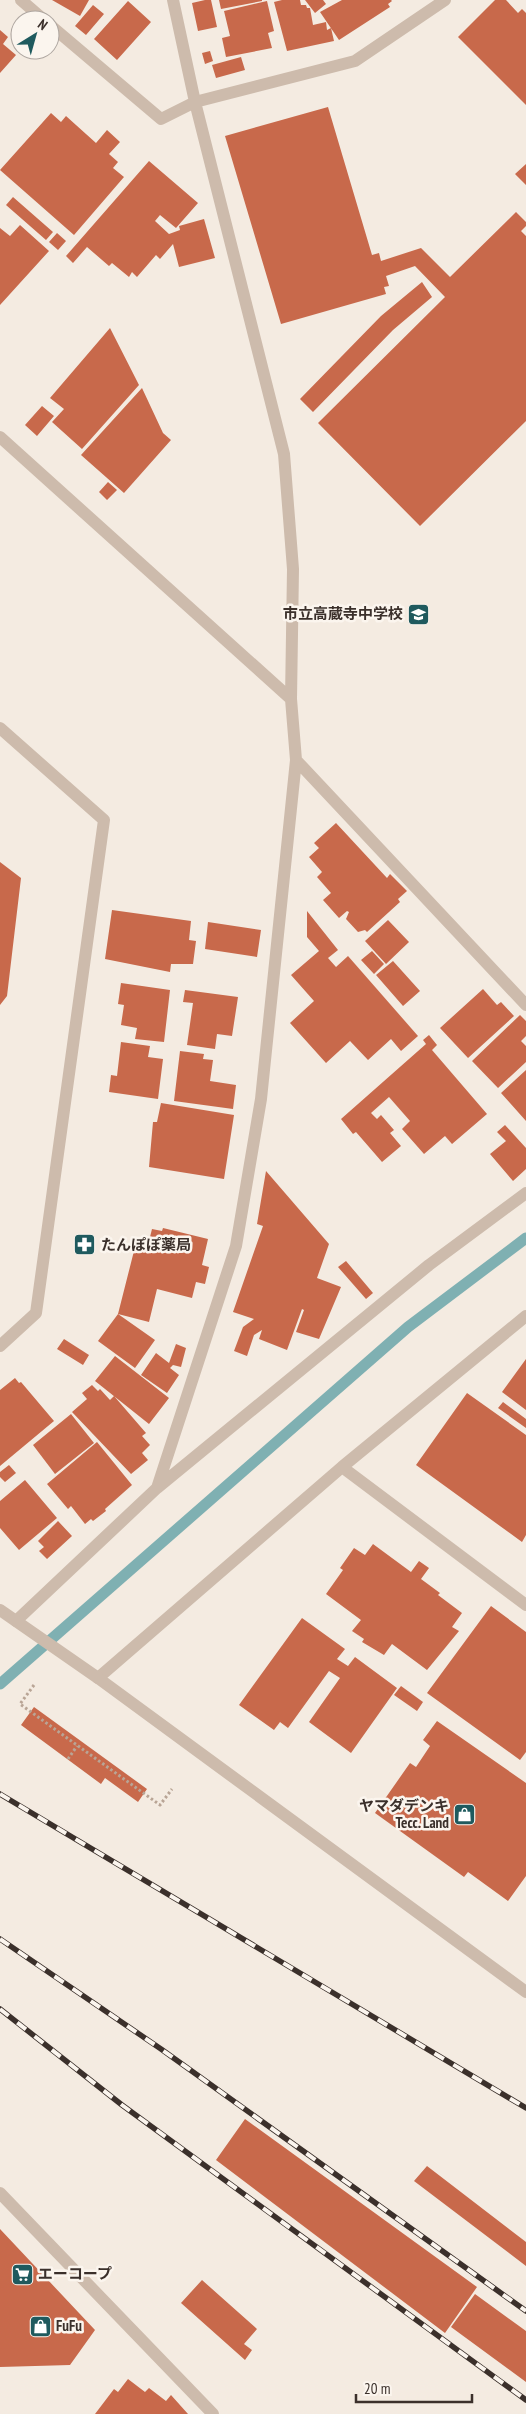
<svg xmlns="http://www.w3.org/2000/svg" width="526" height="2414" font-family="'PT Sans Narrow','Noto Sans JP',sans-serif">
<rect width="100%" height="100%" fill="#f4ebe1"/>
<g fill="none" stroke-linecap="round" stroke-linejoin="round">
<path stroke="#7fb0b2" stroke-width="11" d="M0,1684L408,1327L526,1238"/>
</g>
<path fill="#c8694b" d="M52,0H89L80,16Z
M205,0H211L217,27L198,31L192,3Z
M219,0H262V1L221,9Z
M282,0H300L301,5H306L307,8H310L313,25L326,22L327,30L331,28L334,41L287,51L274,2Z
M305,0H323L326,4L315,13Z
M342,0H391L392,1L388,4L390,7L339,40L320,12Z
M495,0H506L518,13L522,9L526,13V105L458,37Z
M128,1L151,22L117,60L94,39Z
M267,1L274,31L268,33L272,48L226,57L222,38L230,36L224,11Z
M93,5L104,14L86,35L75,26Z
M0,30L8,37L3,44L16,55L0,73Z
M210,51L213,61L205,64L202,53Z
M241,57L245,70L216,78L212,65Z
M328,107L372,255L379,253L381,261L421,248L450,277L516,212L526,222V226L521,231L526,236V421L420,526L318,423L445,297L415,266L386,276L389,286L384,287L386,294L281,324L225,136Z
M51,113L61,122L66,116L96,143L107,130L120,142L109,154L118,162L113,168L124,177L74,235L0,170Z
M149,161L198,203L176,228L160,215L155,221L169,234L180,230L179,226L204,219L215,258L179,267L173,244L160,259L156,255L137,277L132,272L129,277L112,263L109,266L87,247L73,263L66,256Z
M526,164V185L515,174Z
M13,197L53,232L46,240L6,205Z
M20,225L49,251L0,305V228L10,236Z
M57,233L66,241L58,250L49,242Z
M422,282L432,297L393,330L313,412L300,399L381,316Z
M110,328L139,385L82,449L52,422L64,409L50,398Z
M142,388L163,433L171,440L124,493L81,455Z
M42,406L54,416L37,436L25,425Z
M108,482L117,490L107,500L99,492Z
M336,823L387,878L390,874L407,891L398,899L400,902L367,932L365,930L358,932L346,919L349,912L347,911L339,918L323,900L331,893L317,877L322,872L309,857L319,848L314,843Z
M0,862L21,878L7,996L0,1005Z
M112,910L191,921L189,940L196,941L193,964H171L170,972L105,959Z
M307,911L338,950L328,958L336,967L348,956L418,1036L401,1051L391,1039L368,1060L350,1041L326,1063L290,1023L314,1001L291,975L319,951L307,937Z
M388,920L409,942L386,964L365,941Z
M208,922L261,930L257,957L205,949Z
M372,951L384,964L374,974L361,960Z
M393,961L420,991L403,1006L376,975Z
M121,983L170,990L164,1042L135,1039L137,1028L121,1025L124,1005L118,1004Z
M483,989L497,1005L501,1002L514,1016L468,1058L440,1028Z
M185,990L238,997L232,1036L217,1034L215,1049L187,1045L193,1003L183,1002Z
M520,1015L526,1021V1036L521,1041L526,1046V1062L498,1088L472,1061Z
M429,1035L437,1045L432,1050L487,1114L452,1144L445,1136L424,1154L402,1129L410,1121L389,1097L371,1113L377,1119L381,1115L394,1130L390,1133L401,1146L382,1162L356,1132L353,1134L341,1119L426,1044L423,1040Z
M121,1042L150,1046L148,1057L163,1059L158,1099L109,1092L111,1075L117,1076Z
M180,1051L204,1054L203,1059L213,1060L210,1081L236,1085L233,1109L174,1101Z
M526,1070V1121L501,1093Z
M161,1103L234,1115L224,1179L149,1167L153,1122H157Z
M505,1125L526,1148V1169L513,1181L490,1154L506,1141L497,1132Z
M266,1171L329,1244L317,1278L341,1287L319,1339L296,1332L304,1310L302,1309L287,1350L259,1339L262,1330L254,1335L247,1356L234,1351L243,1327L254,1319L233,1312L263,1226L257,1224Z
M163,1228L208,1239L202,1265L209,1267L205,1284L196,1282L192,1298L157,1289L149,1322L118,1314L155,1340L135,1368L98,1341L118,1314L135,1247L147,1249L152,1229L162,1231Z
M346,1261L373,1293L366,1299L338,1267Z
M64,1339L89,1355L83,1365L57,1349Z
M176,1344L186,1348L181,1367L173,1365L170,1368L179,1375L167,1393L141,1375L156,1353L169,1363Z
M115,1356L169,1398L149,1424L95,1381Z
M526,1359V1410L502,1392Z
M15,1378L19,1383L21,1382L54,1421L0,1466V1390Z
M92,1385L98,1391L100,1389L110,1400L114,1396L146,1433L142,1436L150,1445L142,1453L148,1460L131,1474L72,1412L87,1399L82,1393Z
M467,1393L526,1435V1535L522,1542L416,1465Z
M503,1402L526,1419V1428L498,1408Z
M71,1414L94,1443L55,1474L33,1445Z
M97,1442L132,1485L105,1509L106,1511L93,1521L91,1519L85,1524L71,1506L68,1509L47,1484Z
M9,1465L16,1473L5,1482L0,1477V1472Z
M25,1480L57,1518L19,1550L0,1528V1501Z
M58,1521L72,1536L47,1559L39,1551L44,1547L38,1541Z
M373,1544L411,1572L419,1561L429,1568L421,1579L440,1593L438,1595L462,1613L452,1627L459,1631L427,1670L392,1644L384,1655L362,1642L364,1639L352,1631L361,1620L326,1594L343,1570L340,1568L354,1548L365,1555Z
M491,1606L526,1632V1752L520,1760L427,1693Z
M302,1618L345,1649L337,1659L348,1666L355,1657L397,1688L351,1753L309,1722L340,1678L329,1671L288,1728L280,1722L274,1730L239,1705Z
M401,1686L423,1702L417,1711L394,1695Z
M34,1707L147,1789L138,1802L105,1778L101,1784L21,1725Z
M437,1721L526,1783V1876L508,1901L468,1872L464,1877L375,1813L410,1763L416,1767L430,1746L423,1740Z
M245,2119L477,2287L445,2333L216,2160Z
M427,2166L526,2242V2266L414,2181Z
M0,2229L95,2330L70,2365L0,2367Z
M202,2280L257,2329L244,2344L252,2350L245,2360L181,2303Z
M475,2294L526,2331V2382L451,2327Z
M128,2379L145,2392L149,2388L166,2401L171,2395L188,2414H95L114,2389L118,2392Z"/>
<g fill="none" stroke-linecap="round" stroke-linejoin="round">
<path stroke="#b9a596" stroke-width="3" stroke-dasharray="2.5 2.5" stroke-linecap="butt" d="M34,1685L20,1704L160,1805L172,1789
M68,1759L77,1746"/>
<path stroke="#cdbbac" stroke-width="12" d="M21,0L44,20
M50,25L161,119L195,102L355,61L445,0
M0,437L291,699
M0,728L104,820L36,1313L0,1346
M296,760L526,1005
M342,1467L526,1605
M157,1488L236,1246L261,1099L296,760L291,699L293,569L284,454L195,102L173,0
M16,1621L157,1488L429,1265L526,1193
M98,1678L342,1467L526,1316
M0,2193L213,2414"/>
<path stroke="#cdbbac" stroke-width="12" d="M0,1610L98,1678L526,1992"/>
<defs>
<path id="rail" d="M0,1794L526,2108
M0,1939L161,2049L526,2311
M0,2009L122,2105L526,2400"/>
</defs>
<use href="#rail" stroke="#3b302b" stroke-width="5.5"/>
<use href="#rail" stroke="#fbf5ee" stroke-width="4" stroke-dasharray="11" stroke-linecap="butt"/>
</g>
<defs>
<symbol id="school-square" viewBox="-11 -11 22 22"><rect x="-9" y="-9" width="18" height="18" rx="4" fill="#1f5a5e" stroke="#fbf5ee"/><path d="M0-5L7-2L0 1L-7-2ZM-4 1L0 2.5L4 1V4Q0 6-4 4Z" fill="#fff"/></symbol>
<symbol id="pharmacy-square" viewBox="-11 -11 22 22"><rect x="-9" y="-9" width="18" height="18" rx="4" fill="#1f5a5e" stroke="#fbf5ee"/><path d="M-2-6h4v4h4v4h-4v4h-4v-4h-4v-4h4Z" fill="#fff"/></symbol>
<symbol id="shop-square" viewBox="-11 -11 22 22"><rect x="-9" y="-9" width="18" height="18" rx="4" fill="#1f5a5e" stroke="#fbf5ee"/><path d="M-5-2.5h2.3a2.7 3.5 0 0 1 5.4 0H5L5.5 6h-11ZM-1.5-2.5h3a1.5 2.3 0 0 0-3 0Z" fill="#fff"/></symbol>
<symbol id="supermarket-square" viewBox="-11 -11 22 22"><rect x="-9" y="-9" width="18" height="18" rx="4" fill="#1f5a5e" stroke="#fbf5ee"/><path d="M-6-5.5h2.5l.6 2H6L4.5 2H-2.5L-4.4-4H-6ZM-1.5 3.2a1.3 1.3 0 1 0 .1 0ZM3 3.2a1.3 1.3 0 1 0 .1 0Z" fill="#fff"/></symbol>
</defs>
<g fill-rule="evenodd">
<use href="#school-square" x="406" y="602" width="25" height="25"/>
<use href="#pharmacy-square" x="72" y="1232" width="25" height="25"/>
<use href="#shop-square" x="452" y="1802" width="25" height="25"/>
<use href="#supermarket-square" x="10" y="2262" width="25" height="25"/>
<use href="#shop-square" x="28" y="2314" width="25" height="25"/>
</g>
<g text-anchor="middle" stroke-width="5" stroke-linejoin="round" paint-order="stroke">
<g font-size="15" font-weight="bold" fill="#3b302b" stroke="#fbf5ee" text-anchor="start">
<text x="403" y="619" text-anchor="end">市立高蔵寺中学校</text>
<text x="101" y="1250">たんぽぽ薬局</text>
<text x="449" y="1811" text-anchor="end">ヤマダデンキ<tspan x="449" dy="17">Tecc. Land</tspan></text>
<text x="38" y="2279">エーコープ</text>
<text x="56" y="2331">FuFu</text>
</g>
</g>
<g transform="translate(35 35) rotate(37)"><circle r="24" fill="#fbf5ee" stroke="#aea6a0"/>
<path d="M0-4L9 19L0 12L-9 19Z" fill="#1f5a5e"/>
<text y="-8" font-size="14" font-weight="bold" text-anchor="middle" fill="#3b302b">N</text>
</g>
<path d="M356 2394v8h116v-8" fill="none" stroke="#3b302b" stroke-width="2.5"/>
<text x="364" y="2394" font-size="15" fill="#3b302b" stroke="#fbf5ee" stroke-width="4" paint-order="stroke">20 m</text>
</svg>
